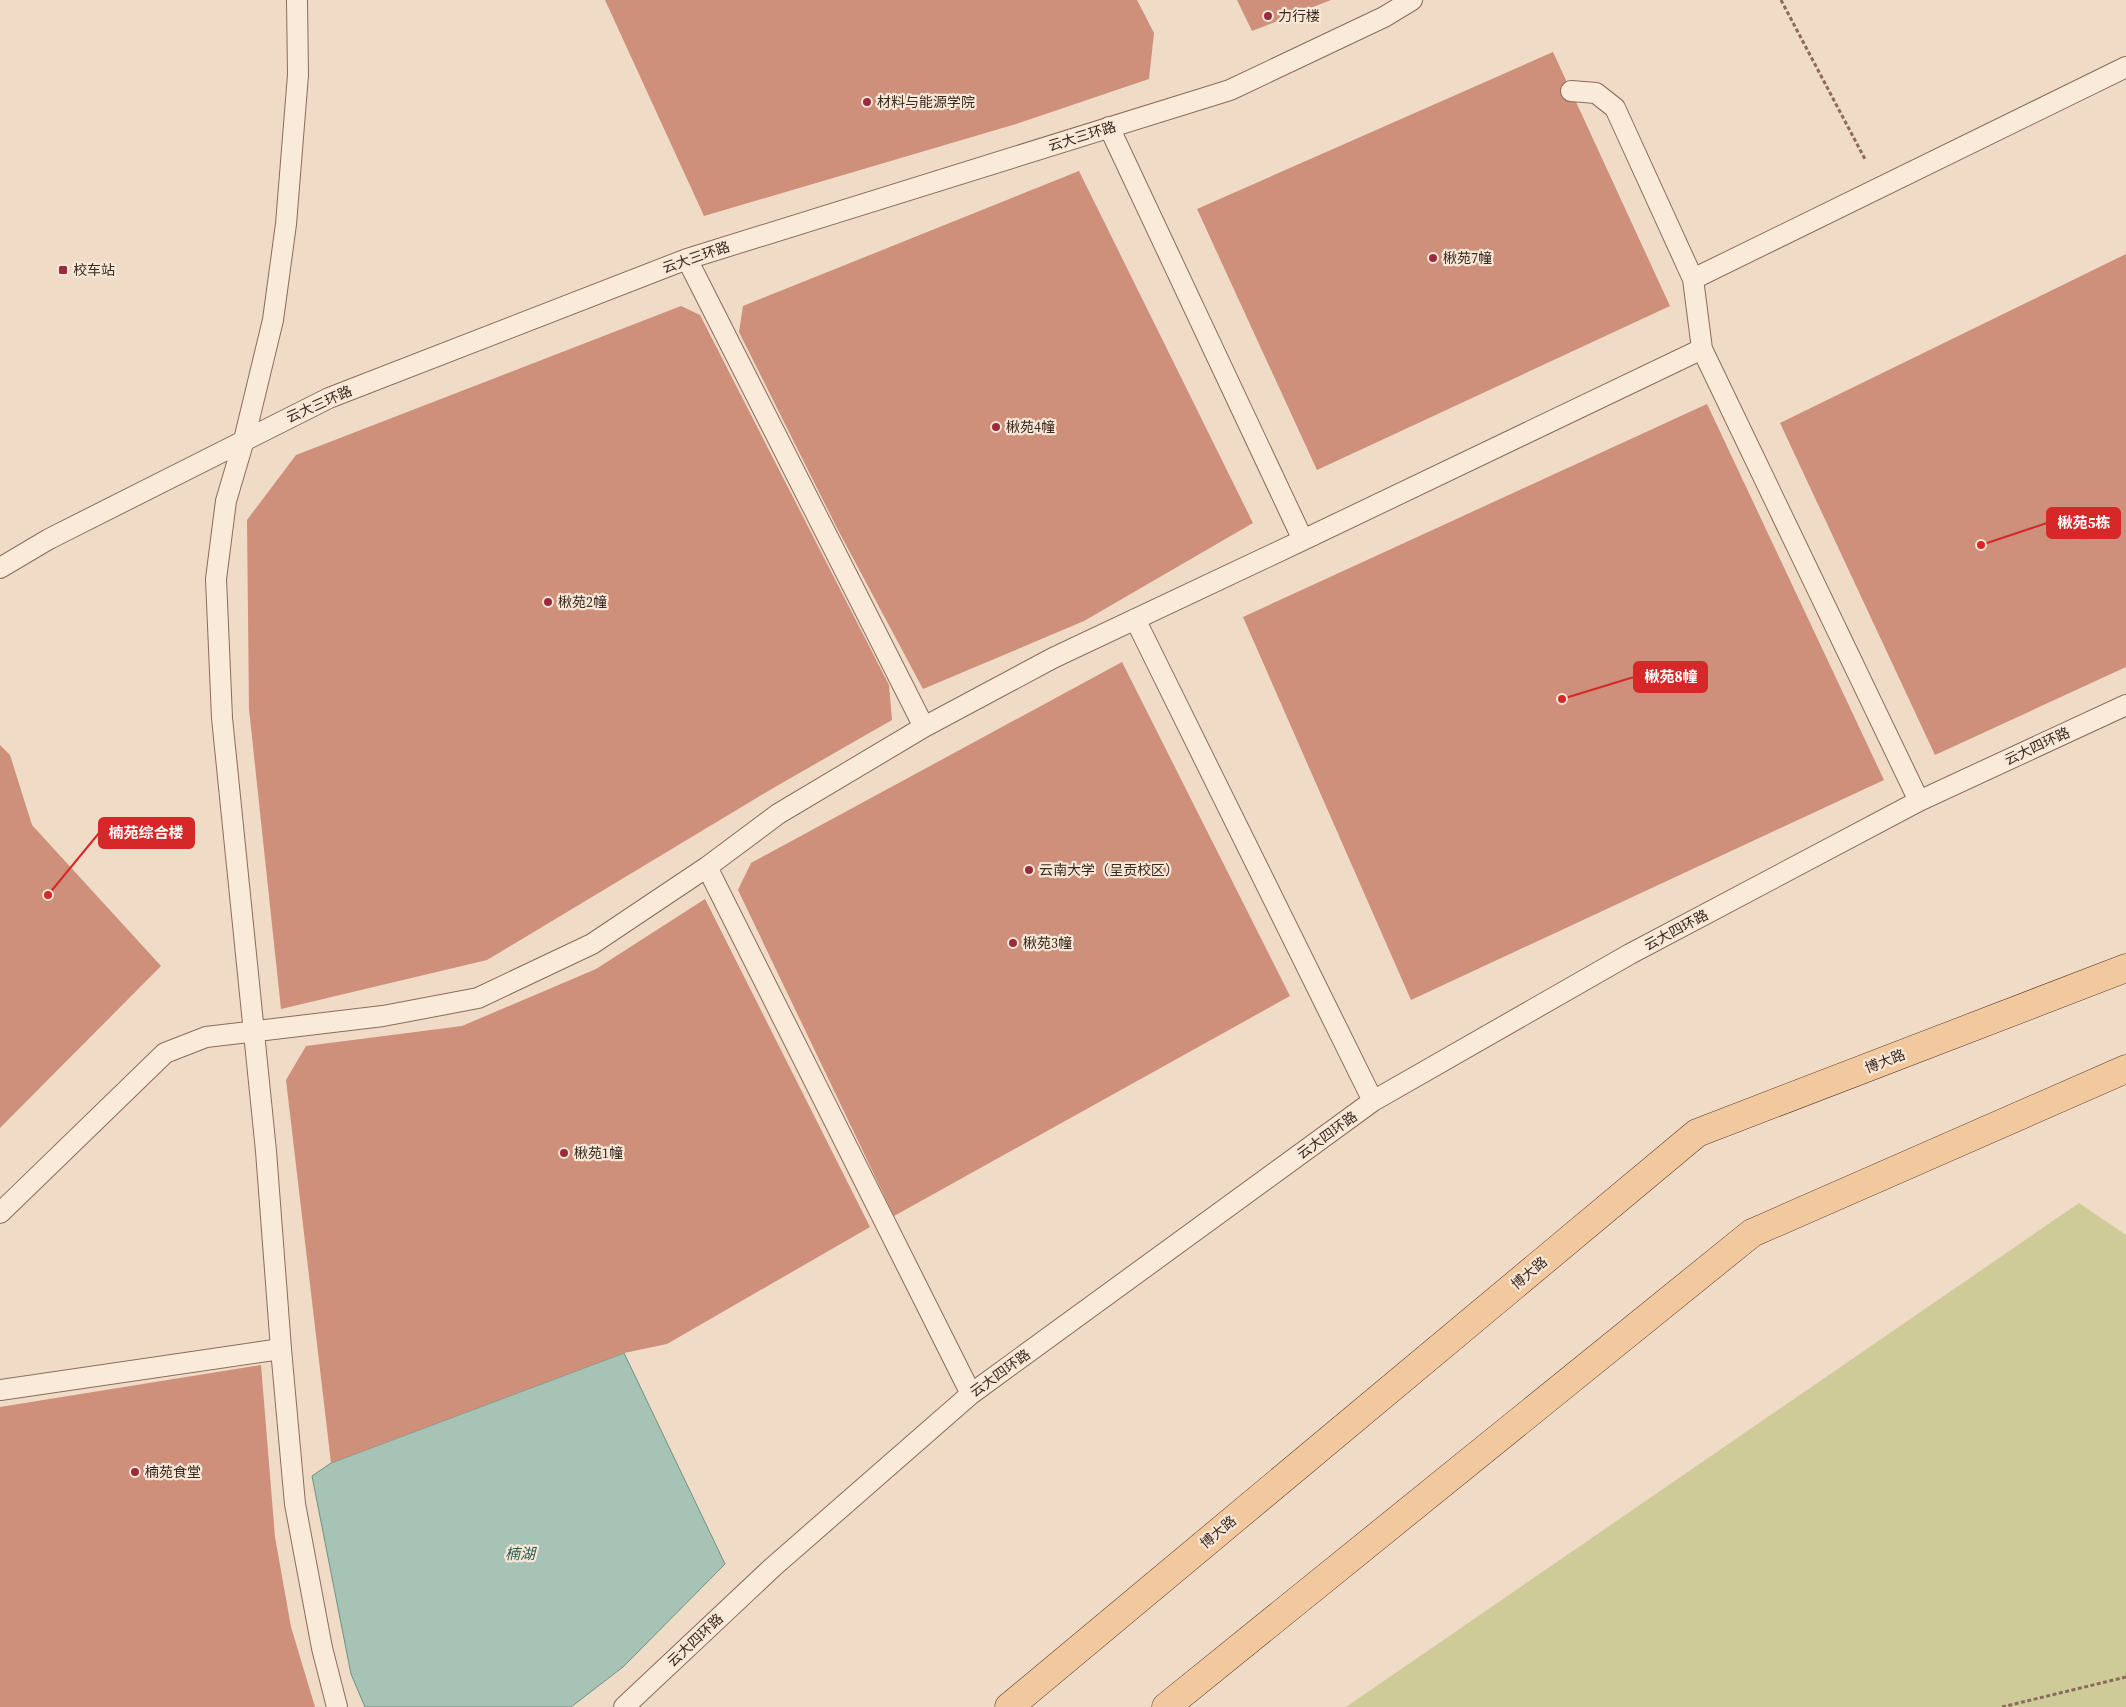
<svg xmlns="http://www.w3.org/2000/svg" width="2126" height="1707" font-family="'Source Serif 4','Noto Sans SC',serif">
<rect width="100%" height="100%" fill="#efdbc6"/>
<path fill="#cecb99" d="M2079,1203L2126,1235V1707H1346Z"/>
<path fill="#a7c3b6" stroke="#6d9282" d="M624,1353L725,1564L623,1667L571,1707H365L351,1674L312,1476L331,1463Z"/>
<path fill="#ce8f7b" d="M605,0H1137L1154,33L1149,79L1016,124L704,216Z
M1237,0H1331L1252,31Z
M1553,52L1670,306L1317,470L1197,209Z
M1079,171L1253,523L1084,621L923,689L838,530L739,332L743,306Z
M2126,254V667L1935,755L1780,423Z
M681,306L700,315L889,685L892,720L775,787L487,960L281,1009L249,709L247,520L296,455Z
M1707,404L1884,780L1411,1000L1243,617Z
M1122,662L1290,996L894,1216L738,890L751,863Z
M0,745L10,755L32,825L161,966L0,1128Z
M705,899L870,1227L667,1344L624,1353L331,1463L286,1080L306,1046L462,1026L596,969Z
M261,1365L275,1537L291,1627L315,1707H0V1407Z"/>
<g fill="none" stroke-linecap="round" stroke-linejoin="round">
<defs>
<path id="service" d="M297,0L298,75L286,224L273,320L244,440L226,501L216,579L222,718L266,1151L281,1349L295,1504L322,1648L337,1707
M1571,91L1596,93L1615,108L1693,279L1702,349L1919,801
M1109,127L1303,540
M687,259L924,727
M1693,279L2126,67
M0,568L49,539L329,398L687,259L1230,90L1384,17L1412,0
M1135,619L1373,1101
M707,867L971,1394
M0,1213L165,1053L206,1037L383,1016L478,998L592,944L707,867L778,814L924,727L1053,658L1303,540L1702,349
M0,1390L281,1349
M624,1707L773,1567L971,1394L1373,1101L1630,954L1919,801L2126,705"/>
<path id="primary" d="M1009,1707L1697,1133L2126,968
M1166,1707L1752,1233L2126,1069"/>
</defs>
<use href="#service" stroke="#8b6c5b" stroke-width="22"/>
<use href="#primary" stroke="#593b2f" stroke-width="29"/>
<path stroke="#8b6c5b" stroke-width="3" stroke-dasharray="4 2.5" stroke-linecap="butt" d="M1781,0L1866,161
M2002,1707L2126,1677"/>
<use href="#service" stroke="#faead9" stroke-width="20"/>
<use href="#primary" stroke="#f2c99e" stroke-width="28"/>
</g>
<g fill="#9b2a3f" stroke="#f6e7d6" stroke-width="2">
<circle cx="1268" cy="16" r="5"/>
<circle cx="867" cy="102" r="5"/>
<circle cx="1433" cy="258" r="5"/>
<rect x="58" y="265" width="10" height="10" rx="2.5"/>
<circle cx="996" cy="427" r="5"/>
<circle cx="548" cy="602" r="5"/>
<circle cx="1029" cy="870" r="5"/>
<circle cx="1013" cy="943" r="5"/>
<circle cx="564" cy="1153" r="5"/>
<circle cx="135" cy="1472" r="5"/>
</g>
<g text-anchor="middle" stroke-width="4.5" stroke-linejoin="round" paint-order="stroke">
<g font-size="14" fill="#3b281f" stroke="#f6e7d6" text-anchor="start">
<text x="1278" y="21">力行楼</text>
<text x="877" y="107">材料与能源学院</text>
<text x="1443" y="263">楸苑7幢</text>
<text x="73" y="275">校车站</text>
<text x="1006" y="432">楸苑4幢</text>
<text x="558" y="607">楸苑2幢</text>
<text x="1039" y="875">云南大学（呈贡校区）</text>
<text x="1023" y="948">楸苑3幢</text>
<text x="574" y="1158">楸苑1幢</text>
<text x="145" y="1477">楠苑食堂</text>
</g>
<g font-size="14" fill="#3b281f" stroke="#f6e7d6">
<text transform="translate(1082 136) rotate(-17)" y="5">云大三环路</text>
<text transform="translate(696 257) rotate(-19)" y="5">云大三环路</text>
<text transform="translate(319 404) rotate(-24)" y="5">云大三环路</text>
<text transform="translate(2037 746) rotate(-25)" y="5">云大四环路</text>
<text transform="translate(1676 930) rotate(-28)" y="5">云大四环路</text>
<text transform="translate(1885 1061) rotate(-21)" y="5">博大路</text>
<text transform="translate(1327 1135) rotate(-36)" y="5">云大四环路</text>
<text transform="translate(1529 1273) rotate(-40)" y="5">博大路</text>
<text transform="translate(1000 1373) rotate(-36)" y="5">云大四环路</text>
<text transform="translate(1218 1532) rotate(-40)" y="5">博大路</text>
<text transform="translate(695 1640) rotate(-43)" y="5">云大四环路</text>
</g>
<g font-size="15" font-style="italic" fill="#2e5b50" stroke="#f6e7d6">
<text x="520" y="1559">楠湖</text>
</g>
</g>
<path fill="none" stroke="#d62828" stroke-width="2" d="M1981 545L2047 523M1562 699L1634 677M48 895L99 833"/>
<g fill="#d62828" stroke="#f6e7d6" stroke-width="2">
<circle cx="1981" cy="545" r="5"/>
<circle cx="1562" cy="699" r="5"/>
<circle cx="48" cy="895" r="5"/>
</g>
<g fill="#d62828" stroke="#d62828" stroke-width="2">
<rect x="2047" y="508" width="73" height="30" rx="5"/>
<rect x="1634" y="662" width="73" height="30" rx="5"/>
<rect x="99" y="818" width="95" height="30" rx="5"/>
</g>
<g font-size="15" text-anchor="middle" font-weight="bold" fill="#fff">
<text x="2084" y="528">楸苑5栋</text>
<text x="1671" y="682">楸苑8幢</text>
<text x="146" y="838">楠苑综合楼</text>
</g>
</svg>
